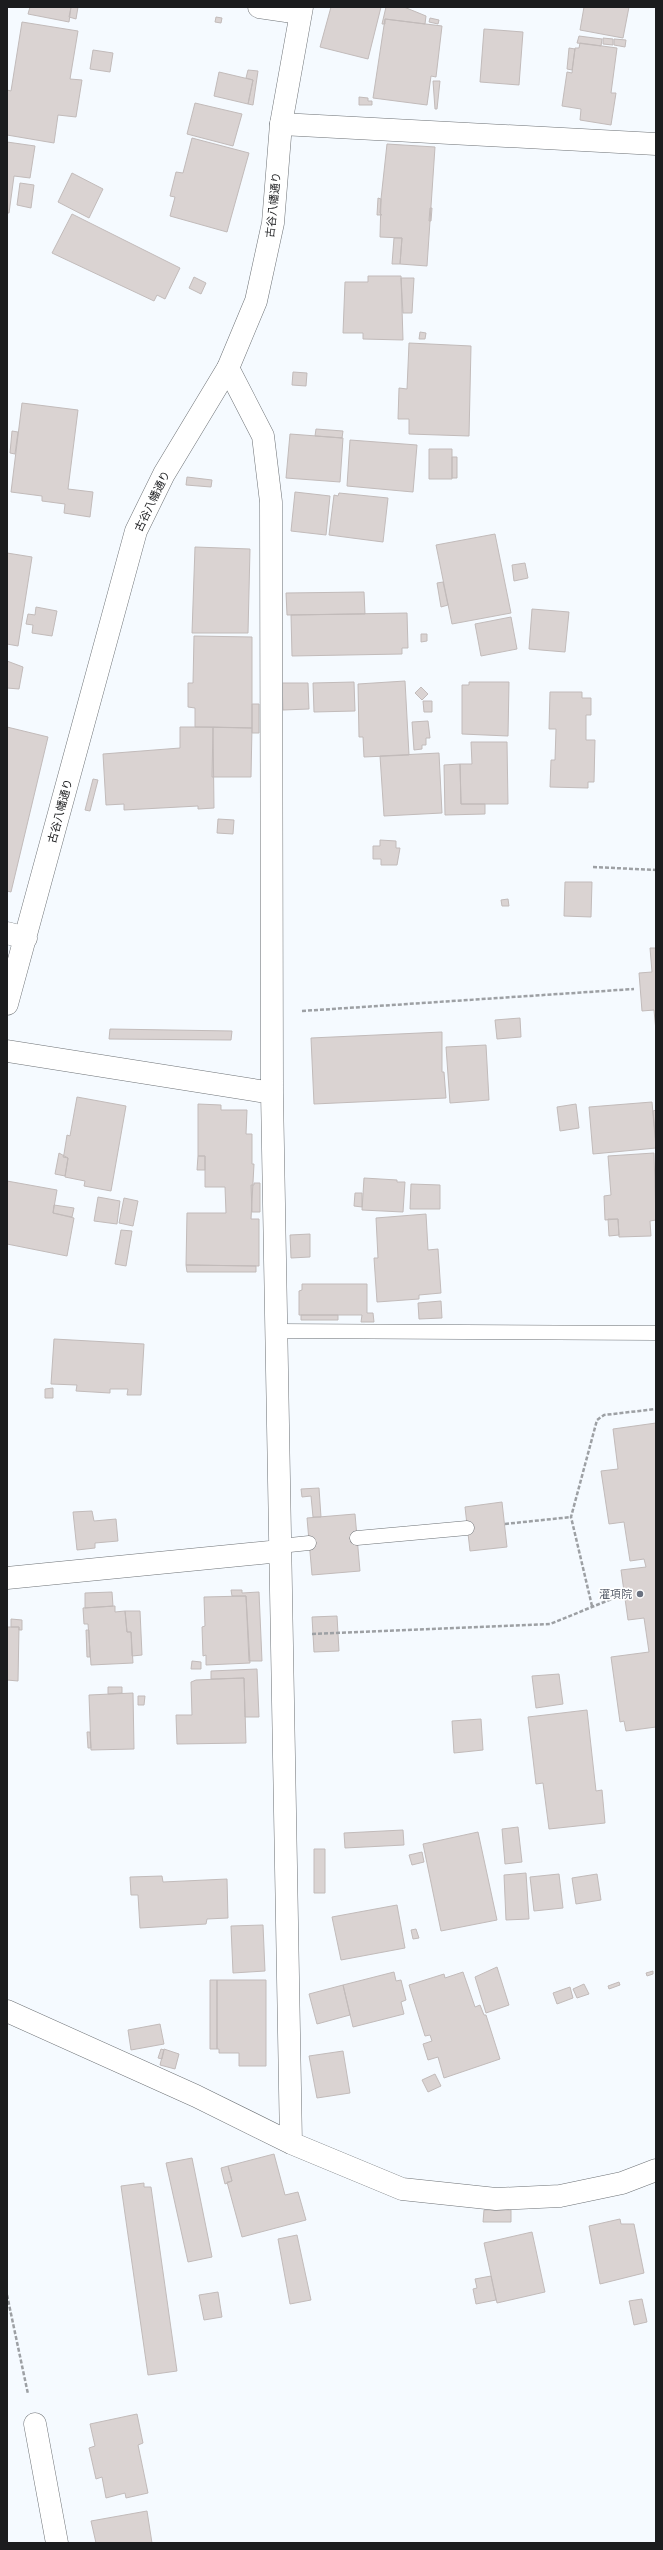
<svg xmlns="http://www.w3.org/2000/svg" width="663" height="2550" font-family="Quicksand,'Noto Sans JP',sans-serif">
<rect width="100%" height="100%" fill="#f5faff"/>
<path fill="#dad3d2" stroke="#c2bbba" d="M30,7H71L69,22L28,14Z
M71,7H78L76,19L69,17Z
M331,7H381L368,59L320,47Z
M386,7H404L426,16L425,24L385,19V24H382Z
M584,7H629L623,38L580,30Z
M216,17L222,18L221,23L215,22Z
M430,18L439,20L438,24L429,22Z
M385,19L442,26L436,77L431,76L427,105L373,98Z
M22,22L78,31L70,79L82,80L76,117L58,115L54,143L7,135V90L11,91Z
M484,29L523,32L519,85L480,82Z
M579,36L602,39L601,46L577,43Z
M603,38L613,39V45L603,44Z
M614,39L626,40L625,47L614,45Z
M580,43L617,48L611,93H616L611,125L580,120L581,109L562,106L567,72L572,73L575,48H579Z
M569,48L575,49L572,70L567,69Z
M93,50L113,53L110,72L90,69Z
M248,70L258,71L253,105L248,104L253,80L246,78Z
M219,72L253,80L248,104L214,96Z
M433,81H440L437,109H435Z
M359,97L368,98V101H372V105H359Z
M195,103L242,114L233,146L187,134Z
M192,138L249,153L227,232L170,216L175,197L170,196L176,172L183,173Z
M7,142L35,146L30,178L14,176L9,213H7Z
M387,144L435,147L427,266L400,264L402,238L380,237L381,199Z
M72,173L103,189L89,218L58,202Z
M20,183L34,185L31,208L17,205Z
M378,198L381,199L380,213L382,215H377Z
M430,208H432L431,221H429Z
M72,214L180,268L165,299L157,295L154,301L52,253Z
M394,238H402L400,264H392Z
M368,276H401L403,340L363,339V333H343L345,282H368Z
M194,277L206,283L201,294L189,288Z
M401,278H414L412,313H403Z
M420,332L426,333L425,339H419Z
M409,343L471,346L469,436L409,434V419H398L399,388L407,389Z
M293,372L307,373L306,386L292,385Z
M22,403L78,410L68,489L93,492L90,517L64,513L65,504L42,501V496L11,492Z
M316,429L343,431L342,438L315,436Z
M12,431L18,432L15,454L10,453Z
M290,434L343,438L340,482L286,478Z
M350,440L417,445L413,492L347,486Z
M429,449H452V479H429Z
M452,457H457V478H452Z
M187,477L212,480L211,487L186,485Z
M295,492L330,496L326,535L291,531Z
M339,493L388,498L383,542L329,535L334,495L338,496Z
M495,534L511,613L452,624L436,545Z
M195,547L250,549L248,633H192Z
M7,553L32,557L18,646L7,644Z
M525,563L528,578L514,581L512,565Z
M443,582L448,605L441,607L437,583Z
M364,592L365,614L287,615L286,593Z
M36,607L57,611L52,636L32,633L33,625L26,624L28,614L35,615Z
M532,609L569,612L565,652L529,649Z
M407,613L408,648H402V654L292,656L291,615Z
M511,617L517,649L481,656L475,624Z
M421,634H427V641L421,642Z
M194,636L252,637V728L195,727V708L188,707V683H193Z
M7,661L23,667L19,689L7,688Z
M405,681L409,755L364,757L363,737H359L358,684Z
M354,682L355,711L314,712L313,683Z
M469,682H509L508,736L462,734V685H469Z
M282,683H308L309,709L283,710Z
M421,687L428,694L422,700L415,693Z
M550,692H582V698H591V715H586V740H595L594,782H588V788L550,787L551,760H555L556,729H549Z
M423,701H432V712H424Z
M252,704H259V733H252Z
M428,721L430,738H426V745H422V749L414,750L412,722Z
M7,727L48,737L11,892L7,891Z
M180,727H213L214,808L198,809V806L124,810V804L106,805L103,754L180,748Z
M213,727L252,728L251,777H212Z
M471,742H507L508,804H461L460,764H472Z
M439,753L442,813L384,816L380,756Z
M460,764L461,804H485V814L445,815L444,765Z
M93,779L98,780L90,811L85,810Z
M218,819L234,820L233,834L217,833Z
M380,840L396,841V848H400L397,865H381V859H373V846H380Z
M565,882H592L591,917L564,916Z
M508,899L509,906H502L501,900Z
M650,948H656V1031L654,1010L642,1011L639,973L652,972Z
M520,1018L521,1037L497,1039L495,1020Z
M110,1029L232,1031L231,1040L109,1039Z
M442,1032V1072H444L446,1098L314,1104L311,1038Z
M486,1045L489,1100L450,1103L446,1047Z
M77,1097L126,1106L111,1191L84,1186L85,1181L65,1177L68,1158L63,1157L64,1154L67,1135L70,1136Z
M652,1102L656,1148L593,1154L589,1107Z
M198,1104L221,1105V1110H247L246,1134H252V1164H254L251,1219H259V1266L186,1265L187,1213H226L225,1187H205V1156H198Z
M576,1104L579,1128L560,1131L557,1107Z
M656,1110V1144L653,1111Z
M59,1153L68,1158L65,1176L55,1174Z
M654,1153L656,1220L650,1221L651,1236L619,1237L618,1219L605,1220L604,1196L611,1195L608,1156Z
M198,1156H205V1170H197Z
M364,1178L397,1180V1182H405L403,1212L362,1210Z
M7,1181L57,1190L53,1213L74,1218L67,1256L7,1244Z
M254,1183H260V1212H252L251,1185H254Z
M411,1184L440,1185V1209H410Z
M355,1193H362V1207L354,1206Z
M98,1197L120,1201L117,1224L94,1221Z
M124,1198L138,1201L133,1226L119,1223Z
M54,1205L74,1208L72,1217L53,1213Z
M426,1214L428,1250L438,1249L441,1293L419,1295V1299L377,1302L374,1258H378L376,1218Z
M608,1219H618L619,1235L609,1236Z
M121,1230L132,1231L126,1266L115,1264Z
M310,1234V1257L291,1258L290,1235Z
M186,1265L256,1266V1272H187Z
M302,1284H367V1313H373L374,1322H361L362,1315H299V1291L302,1290Z
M441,1301L442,1318L419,1319L418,1303Z
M301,1315H338V1320H301Z
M54,1339L144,1344L141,1395H127L128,1389H110V1393L76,1391L77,1385L51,1384Z
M53,1388V1398H45V1389Z
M656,1423V1727L626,1731L624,1721L620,1722L611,1657L649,1652L644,1618L628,1620L621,1570L646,1567L644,1559L630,1561L624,1522L609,1524L601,1471L618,1469L613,1429Z
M319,1488L321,1517H313L311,1496L302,1497L301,1489Z
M502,1502L507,1547L470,1551L465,1507Z
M92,1511L94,1521L116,1519L118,1541L95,1543V1548L77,1550L73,1512Z
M355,1514L360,1571L312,1575L307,1518Z
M231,1590H242V1593L259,1592L262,1661H249L246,1596H232Z
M112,1592L113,1606L85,1608V1593Z
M246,1596L250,1663L206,1665V1655L203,1656L202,1627L205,1626L204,1597Z
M115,1606V1612L125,1611L127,1632H131L133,1663L91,1665L88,1624H84L83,1608Z
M125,1611H140L142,1655L132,1656L131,1632H127Z
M337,1616L339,1651L314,1652L312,1617Z
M11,1619L22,1620V1630H19V1627H11Z
M7,1627H19L18,1681L7,1680Z
M86,1630H89L90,1657H87Z
M192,1661L201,1662V1669H191Z
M257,1669L259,1717H245L244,1678L211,1679V1671Z
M559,1674L563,1704L536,1708L532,1676Z
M244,1678L246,1743L177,1744L176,1715H192L191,1682L196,1680Z
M108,1687H122V1693L108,1694Z
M133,1693L134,1749L91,1750L89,1695Z
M138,1696H145L144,1705H138Z
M587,1710L596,1791L602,1790L605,1823L549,1829L543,1783L536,1784L528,1717Z
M481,1719L483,1750L454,1753L452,1721Z
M87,1732H90L91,1748H88Z
M518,1827L522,1862L505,1864L502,1829Z
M403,1830L404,1845L345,1848L344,1833Z
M478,1832L497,1920L441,1931L423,1844Z
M314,1849H325V1893H314Z
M422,1852L424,1862L412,1865L409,1855Z
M526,1873L529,1919L506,1920L504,1875Z
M559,1874L563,1908L534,1911L530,1877Z
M597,1874L601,1900L576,1904L572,1878Z
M162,1876L163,1882L227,1879L228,1918L207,1919L206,1924L140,1928L138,1895H131L130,1877Z
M397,1905L405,1948L341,1960L332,1917Z
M263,1925L265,1971L233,1973L231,1926Z
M416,1929L419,1938L413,1939L411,1930Z
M497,1967L509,2005L486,2013L475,1977Z
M653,1971V1974L647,1976L646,1973Z
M394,1972L396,1981L401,1980L406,2000L401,2002L404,2014L353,2027L343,1985Z
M463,1972L475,2007L480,2005L484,2015H486L500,2059L444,2078L438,2057L428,2060L423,2044L432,2041L430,2035L425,2036L409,1985L444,1974L445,1978Z
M210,1980H217V2049H210Z
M217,1980H266V2066H239V2053H219V2049H217Z
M619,1982L620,1985L609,1989L608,1986Z
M584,1984L589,1994L577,1998L573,1989Z
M343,1985L350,2015L317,2024L309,1994Z
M570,1987L573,1998L557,2004L553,1993Z
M160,2024L164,2044L131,2050L128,2030Z
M161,2049L164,2050L162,2059L158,2058Z
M164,2049L179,2054L175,2069L160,2065Z
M343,2051L350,2093L317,2098L309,2056Z
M435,2074L441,2086L428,2092L422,2080Z
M274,2154L285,2195L298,2192L306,2220L242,2237L227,2182L232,2181L228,2166Z
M192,2158L212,2257L188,2262L166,2163Z
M228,2166L232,2181L225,2184L221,2168Z
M144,2183V2187H151L177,2371L148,2375L121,2186Z
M484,2210H511V2222H483Z
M620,2219L621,2224H634L644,2273L600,2284L589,2226Z
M532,2232L545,2292L497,2303L484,2243Z
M297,2235L311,2300L290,2304L278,2239Z
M491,2276L496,2300L476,2304L473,2289L477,2288L475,2279Z
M218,2292L222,2317L204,2320L199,2295Z
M642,2299L647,2322L634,2325L629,2301Z
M137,2414L143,2443L138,2445L148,2493L126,2498L125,2493L106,2498L102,2477L96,2479L89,2448L95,2446L90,2424Z
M147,2511L152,2543H96L91,2521Z"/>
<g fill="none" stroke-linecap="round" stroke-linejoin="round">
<defs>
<path id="service" d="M277,1331L656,1333
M357,1538L467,1528
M280,1546L309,1543"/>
<path id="minor" d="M259,7L300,13
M281,124L656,144
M228,368L263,436L271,502L272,1093L291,2143
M7,1051L272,1093
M7,1578L280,1551
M7,2011L196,2096L291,2143L402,2189L496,2199L560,2196L622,2183L656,2170
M35,2424L57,2543"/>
<path id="tertiary" d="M7,933L26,938
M7,1004L136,531L164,474L228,368L256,301L273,223L281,124L302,7"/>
</defs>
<use href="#service" stroke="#6e7276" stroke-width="15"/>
<use href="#minor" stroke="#6e7276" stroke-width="23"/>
<use href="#tertiary" stroke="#6e7276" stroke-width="23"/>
<path stroke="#9da0a4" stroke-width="2.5" stroke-dasharray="4 2" stroke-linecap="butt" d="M593,867L656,870
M302,1011L634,989
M505,1524L571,1517
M592,1606L571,1517L597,1420L604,1415L656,1409
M312,1634L550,1624L614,1598
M7,2295L28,2394"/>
<use href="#service" stroke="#fff" stroke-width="14"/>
<use href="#minor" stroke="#fff" stroke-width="22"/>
<use href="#tertiary" stroke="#fff" stroke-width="22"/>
</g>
<circle fill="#6b7280" stroke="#fff" stroke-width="1.5" cx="640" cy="1594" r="4"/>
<g text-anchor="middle" stroke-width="3" stroke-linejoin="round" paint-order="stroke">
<g font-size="11" fill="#1b1c1e" stroke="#fff">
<text transform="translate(273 205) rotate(-84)" y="4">古谷八幡通り</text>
<text transform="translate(152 501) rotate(-64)" y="4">古谷八幡通り</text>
<text transform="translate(60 811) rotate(-75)" y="4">古谷八幡通り</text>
</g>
<g font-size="11" fill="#5b616d" stroke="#fff" text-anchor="end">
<text x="632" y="1598">灌項院</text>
</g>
</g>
<rect width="663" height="2550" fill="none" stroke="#1b1c1e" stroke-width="16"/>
</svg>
